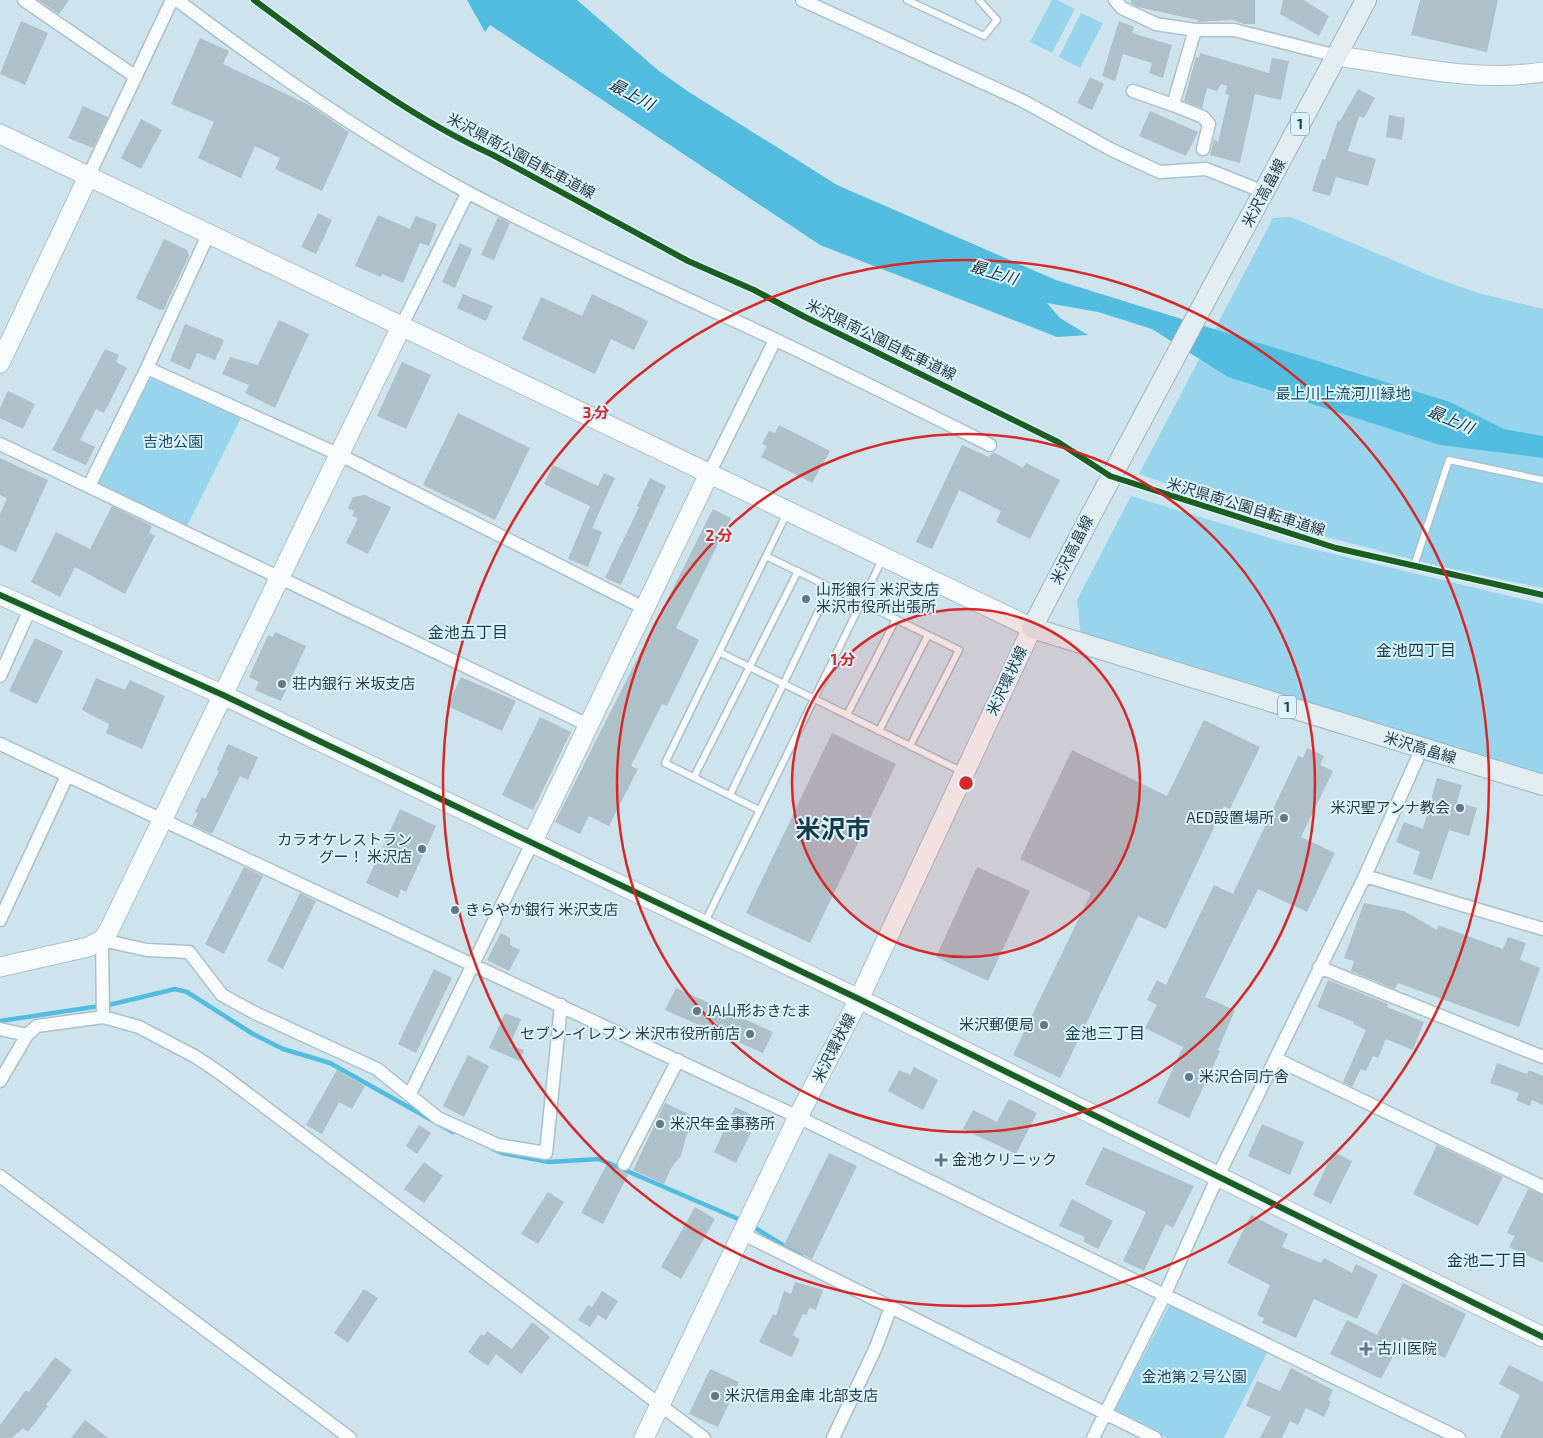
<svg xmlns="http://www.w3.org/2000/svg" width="1543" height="1438" font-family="'Exo 2','Noto Sans JP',sans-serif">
<rect width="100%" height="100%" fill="#cde4ee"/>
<path fill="#98d5ed" d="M1052,0H1057L1075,9L1052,53L1030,42Z
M1081,13L1103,23L1080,68L1059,57Z
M1291,217L1428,275L1475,292L1543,309V588L1442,567L1284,526L1139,474L1273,218Z
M150,373L242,416L186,528L96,484Z
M1131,496L1283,542L1543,604V774L1081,637L1077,600Z
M1171,1302L1268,1351L1224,1438H1167L1114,1412Z"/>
<path fill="#52bcdf" d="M467,0H577L659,71L689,92L837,185L1056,280L1450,402L1504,429L1543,436V458L1440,445L1228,377L1152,329L1098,312L1047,303L1060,318L1088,335L1057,337L820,245L490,25L485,32Z"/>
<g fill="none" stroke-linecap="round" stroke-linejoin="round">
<path stroke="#52bcdf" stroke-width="4.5" d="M0,1021L113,1004L175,989L187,992L253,1034L283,1049L330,1063L453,1132
M493,1149L502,1153L549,1162L599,1159L743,1221
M752,1226L801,1256"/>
</g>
<path fill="#aec0c8" d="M38,0H69L59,14Z
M1131,0H1255V24H1244L1233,20L1198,22L1197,20L1138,7L1131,3Z
M1283,0H1304L1329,16L1319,36L1280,14Z
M1420,0H1498L1487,52L1411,35Z
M21,21L48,33L25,85L0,74Z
M1119,21L1134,27L1132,33L1172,45L1163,78L1149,73L1152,63L1123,54L1115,81L1102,76Z
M200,38L229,51L223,64L311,106L349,132L322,191L275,169L280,158L255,146L241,178L198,158L214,122L171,104Z
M1200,53L1269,73L1272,58L1289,61L1281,100L1255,94L1240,163L1210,155L1214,139L1218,142L1229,95L1225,94L1227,86L1221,84L1217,91L1207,88L1202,108L1184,101L1196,57L1199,58Z
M1090,77L1104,84L1092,110L1077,103Z
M1358,89L1375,98L1364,118L1359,116L1348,151L1376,159L1368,186L1336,177L1330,196L1312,191L1322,159L1325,160L1338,120L1340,121Z
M83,106L108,117L93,148L68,138Z
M1150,111L1198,132L1186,156L1139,136Z
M1389,115L1405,118L1402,140L1386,137Z
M141,119L162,130L141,169L121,158Z
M318,213L332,220L316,254L301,247Z
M378,215L410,229L416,216L437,224L429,246L420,243L403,283L382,274L381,277L355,266Z
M498,217L510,223L494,260L481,255Z
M164,239L187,250L189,256L164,309L160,310L136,298Z
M460,243L472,249L455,288L442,282Z
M463,294L493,306L486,321L457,308Z
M592,294L648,321L634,350L611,339L595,374L522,339L541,297L582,316Z
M279,320L309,334L275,408L245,393L249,385L222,374L230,357L258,365Z
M185,324L224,340L215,360L197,353L190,370L170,361Z
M105,349L119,355L116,362L127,368L104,413L96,409L80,440L95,447L86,465L52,450Z
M402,362L431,375L406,429L377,416Z
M8,391L35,404L23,429L0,418V408Z
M458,413L530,448L495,520L423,485Z
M779,425L830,451L812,483L761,457L767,446L762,444L769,431L775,433Z
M962,445L989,457L993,452L1023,468L1026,463L1060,480L1030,539L996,522L1001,511L959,490L932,549L916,542Z
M0,458L48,480L16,552L0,545V514L7,498L0,495Z
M553,465L598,486L604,473L615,478L592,528L602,532L588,567L568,559L590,506L544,484Z
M650,478L666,486L621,585L605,578L639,507L637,506Z
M365,495L391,507L368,554L346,543L358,518L352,516L354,511L348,508L353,497Z
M112,506L152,526L149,533L155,536L125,594L75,567L60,597L31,582L56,532L90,549Z
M713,509L731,518L676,628L699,640L667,706L662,704L631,766L638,769L609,826L589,816L580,834L555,822Z
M275,632L306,646L281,701L255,690L259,682L249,677L268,635L273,637Z
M35,638L63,651L37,704L9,691Z
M461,677L516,701L502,731L447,706Z
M96,678L125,690L130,680L165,696L142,749L106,733L109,724L82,710Z
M540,717L571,732L533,810L502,795Z
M1204,720L1260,747L1230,809L1224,806L1166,929L1138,916L1060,1078L1013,1055L1091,893L1020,859L1072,750L1167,796Z
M832,733L896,764L810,943L746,913Z
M228,744L258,757L248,780L240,776L212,834L192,825L198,813L195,812L202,797L205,799L219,771L217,770Z
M1307,748L1324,756L1320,765L1333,771L1301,837L1335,853L1307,912L1258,889L1205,997L1235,1010L1218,1050L1220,1051L1189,1118L1157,1103L1183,1047L1145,1028L1157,1005L1147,1000L1157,980L1166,985L1214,885L1233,894L1298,756L1303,758Z
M1437,778L1462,785L1457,802L1477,808L1469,836L1449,830L1432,880L1413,874L1420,852L1396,842L1404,822L1423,829Z
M400,809L436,826L406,892L401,889L398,898L366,883Z
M244,867L263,876L224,954L205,944Z
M977,867L1030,891L988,981L936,957Z
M300,893L316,901L283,969L267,961Z
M1364,903L1404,911L1437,930L1438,925L1503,949L1508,937L1526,943L1520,960L1540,968L1519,1027L1398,983L1395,989L1351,971L1354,961L1344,958Z
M501,933L510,938V945L520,950L509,971L487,960Z
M434,969L452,978L416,1053L398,1044Z
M1328,980L1388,1004L1387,1007L1424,1022L1413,1050L1386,1039L1378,1058L1373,1056L1366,1071L1361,1069L1352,1087L1343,1082L1366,1030L1353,1024L1354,1022L1317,1007Z
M676,988L773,1032L763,1053L665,1010Z
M505,1013L521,1019L510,1045L524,1050L520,1061L489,1048Z
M468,1055L489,1066L464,1117L443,1106Z
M1497,1063L1527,1074L1529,1070L1543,1076V1105L1532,1100L1530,1106L1516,1100L1519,1093L1490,1083Z
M914,1067L938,1080L923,1110L888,1091L899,1070L910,1075Z
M337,1070L365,1086L352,1109L339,1102L322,1134L306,1125Z
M1009,1099L1037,1113L1016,1154L963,1129L973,1110L997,1122Z
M665,1103L695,1117L686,1137L681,1156L671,1168L664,1184L633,1170Z
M735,1107L758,1118L736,1163L714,1152Z
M1262,1124L1304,1142L1290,1175L1248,1156Z
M419,1125L431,1133L417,1154L406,1146Z
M1437,1145L1503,1177L1478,1226L1413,1194Z
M1103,1147L1194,1186L1173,1228L1166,1224L1144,1271L1123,1261L1146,1212L1085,1184Z
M1333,1152L1352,1161L1331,1204L1313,1195Z
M829,1153L857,1166L812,1259L784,1245Z
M424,1162L443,1176L424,1203L404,1189Z
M607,1164L628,1175L603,1224L581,1213Z
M1528,1189L1543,1195V1263L1509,1247L1515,1236L1507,1233Z
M548,1192L564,1202L538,1244L521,1234Z
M1072,1199L1113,1221L1098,1249L1083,1241L1085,1237L1059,1226Z
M695,1207L715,1219L681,1279L661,1267Z
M1251,1215L1288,1234L1282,1247L1321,1263L1324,1258L1352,1273L1356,1264L1378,1275L1357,1319L1314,1299L1296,1338L1262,1323L1264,1318L1257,1315L1270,1285L1227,1263Z
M795,1282L823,1290L816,1310L809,1308L807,1315L803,1314L793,1335L800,1339L792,1357L759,1342L773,1314L776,1316L784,1291L791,1294Z
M1403,1283L1466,1314L1445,1358L1403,1337L1381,1379L1330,1354L1347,1320L1377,1335Z
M364,1289L378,1298L348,1343L334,1333Z
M602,1291L618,1301L606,1320L598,1315L590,1327L578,1320L588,1305L592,1307Z
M532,1322L550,1337L521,1374L496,1354L488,1366L468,1352L481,1334L484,1336L487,1331L512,1349Z
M55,1357L72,1370L46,1405L48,1406L28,1432L23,1428L12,1438H0V1425L26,1390L29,1392Z
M1509,1365L1543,1382V1438H1500L1520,1395L1499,1384Z
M1291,1368L1333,1390L1328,1400L1331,1402L1324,1417L1306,1408L1298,1425L1290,1421L1282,1438H1260L1271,1417L1246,1406L1257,1381L1280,1391Z
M710,1369L739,1382L718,1427L689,1414Z
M85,1420L108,1438H71Z"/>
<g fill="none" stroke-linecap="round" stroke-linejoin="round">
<defs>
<path id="lane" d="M907,0L984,36L997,20L979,0
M766,556L959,650L910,746
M1414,566L1449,460L1543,480
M719,652L963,772
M847,715L896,619
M879,731L928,635
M694,777L798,571
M730,795L830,587
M759,810L665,763L787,513
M705,922L883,558"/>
<path id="street" d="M24,0L136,77
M177,0C267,68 369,140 469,193C568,245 671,291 772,338C845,373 918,409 990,445
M802,0L1023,101L1112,150L1160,172L1206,169L1264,192
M1115,0L1122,8L1156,24L1195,30H1234L1337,56
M1133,91L1173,105L1195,30
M1173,105L1203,117L1209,124L1203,149
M88,177L172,0
M401,327L468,192
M147,368L340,455L644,608
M0,444L588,725
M709,474L775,340
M89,486L147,368L208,235
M0,676L30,609
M0,744L798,1117L1459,1438
M1365,876L1543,929
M0,920L67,776
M1319,967L1543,1057
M103,1017L102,940L147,950L189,952L222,995L255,1013L377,1069L438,1118L498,1145L546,1153L561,1005
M0,1029L27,1035
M1276,1059L1543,1187
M0,1081L27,1035L37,1026L103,1017L139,1027L196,1057L220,1073L704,1438
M410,1094L532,843
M624,1164L678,1060
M0,1176L350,1438
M743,1234L1155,1438
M833,1438L876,1347L891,1307
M1093,1438L1165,1294L1218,1176L1365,876L1422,748"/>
<path id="secondary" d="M1337,56C1404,65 1475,83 1543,72
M0,134L1032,628L859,999L798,1117L644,1438
M0,363L88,177
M0,595L223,695L859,999L1543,1337
M532,843L709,474
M0,967L88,947L102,940L109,930L401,327"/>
<path id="primary" d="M1366,0C1255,210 1141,417 1032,628L1543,785"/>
</defs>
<use href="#lane" stroke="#adbfc7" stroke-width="9"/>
<use href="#street" stroke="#adbfc7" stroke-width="15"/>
<use href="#secondary" stroke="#adbfc7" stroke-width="21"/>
<use href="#primary" stroke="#9eb4bd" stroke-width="22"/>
<use href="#lane" stroke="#f8fbfc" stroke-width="6"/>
<use href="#street" stroke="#f8fbfc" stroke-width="12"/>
<use href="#secondary" stroke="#f8fbfc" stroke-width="19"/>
<use href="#primary" stroke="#e3ecf1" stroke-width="20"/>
<defs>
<path id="cycleway" d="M254,0C330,56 407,116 493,155L688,261L754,290L805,317L1058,442L1110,476L1336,548L1543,595
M0,595L223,695L859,999L1543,1337"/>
</defs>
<use href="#cycleway" stroke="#dbf3fe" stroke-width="9"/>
<use href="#cycleway" stroke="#1b5e20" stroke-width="6"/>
</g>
<circle cx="966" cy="783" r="174" fill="#d62828" fill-opacity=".12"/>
<g fill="none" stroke="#d62828" stroke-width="2.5">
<circle cx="966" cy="783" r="174"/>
<circle cx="966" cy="783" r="349"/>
<circle cx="966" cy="783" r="523"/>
</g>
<g fill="#657780" stroke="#dbf3fe" stroke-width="2">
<circle cx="806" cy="599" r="5"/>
<circle cx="282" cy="684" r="5"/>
<circle cx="1460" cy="808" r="5"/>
<circle cx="1284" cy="818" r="5"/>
<circle cx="422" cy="849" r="5"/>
<circle cx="455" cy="910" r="5"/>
<circle cx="697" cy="1011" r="5"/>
<circle cx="1044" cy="1025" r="5"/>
<circle cx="750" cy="1034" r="5"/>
<circle cx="1189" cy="1077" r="5"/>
<circle cx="660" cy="1124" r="5"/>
<path d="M938.5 1152.5h5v5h5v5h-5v5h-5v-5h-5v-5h5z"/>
<path d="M1363.5 1341.5h5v5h5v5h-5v5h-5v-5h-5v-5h5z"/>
<circle cx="715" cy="1396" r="5"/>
</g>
<g text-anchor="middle" stroke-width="4" stroke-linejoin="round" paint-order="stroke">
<g fill="#dbf3fe" stroke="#61747c" stroke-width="1">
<rect x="1291" y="112.5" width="18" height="23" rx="4"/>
<rect x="1278" y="695.5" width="18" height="23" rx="4"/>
</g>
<g font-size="14" font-weight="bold" fill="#2d3d44">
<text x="1300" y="129">1</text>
<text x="1287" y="712">1</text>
</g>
<g font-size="15" fill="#2d3d44" stroke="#dbf3fe">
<text transform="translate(521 156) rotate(28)" y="5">米沢県南公園自転車道線</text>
<text transform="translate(1264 193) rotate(-62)" y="5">米沢高畠線</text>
<text transform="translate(881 340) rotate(26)" y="5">米沢県南公園自転車道線</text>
<text transform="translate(1246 507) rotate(17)" y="5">米沢県南公園自転車道線</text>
<text transform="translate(1072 550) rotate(-63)" y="5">米沢高畠線</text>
<text transform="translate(1007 681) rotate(-65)" y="5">米沢環状線</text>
<text transform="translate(1420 748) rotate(17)" y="5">米沢高畠線</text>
<text transform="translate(834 1048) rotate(-63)" y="5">米沢環状線</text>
</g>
<g font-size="15" fill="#174b5f" stroke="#dbf3fe">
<text x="1343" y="399">最上川上流河川緑地</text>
<text x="173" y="447">吉池公園</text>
<text x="1194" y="1382">金池第２号公園</text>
</g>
<g font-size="15" fill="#2d3d44" stroke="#dbf3fe" text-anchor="start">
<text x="816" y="595">山形銀行 米沢支店<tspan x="816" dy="17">米沢市役所出張所</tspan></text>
<text x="292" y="689">荘内銀行 米坂支店</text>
<text x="1450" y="813" text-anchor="end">米沢聖アンナ教会</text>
<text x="1274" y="823" text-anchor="end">AED設置場所</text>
<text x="412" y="845" text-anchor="end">カラオケレストラン<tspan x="412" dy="17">グー！ 米沢店</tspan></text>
<text x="465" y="915">きらやか銀行 米沢支店</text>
<text x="707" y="1016">JA山形おきたま</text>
<text x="1034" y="1030" text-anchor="end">米沢郵便局</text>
<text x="740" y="1039" text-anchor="end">セブン-イレブン 米沢市役所前店</text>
<text x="1199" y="1082">米沢合同庁舎</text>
<text x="670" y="1129">米沢年金事務所</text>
<text x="952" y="1165">金池クリニック</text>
<text x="1377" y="1354">古川医院</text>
<text x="725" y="1401">米沢信用金庫 北部支店</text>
</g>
<g font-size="16" font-style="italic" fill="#1c313a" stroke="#dbf3fe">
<text transform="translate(632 94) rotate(28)" y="6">最上川</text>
<text transform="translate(994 272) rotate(17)" y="6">最上川</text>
<text transform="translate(1451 419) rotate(23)" y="6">最上川</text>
</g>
<g font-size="16" fill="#163c4a" stroke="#dbf3fe">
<text x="468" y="638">金池五丁目</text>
<text x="1416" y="656">金池四丁目</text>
<text x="1105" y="1039">金池三丁目</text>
<text x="1487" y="1266">金池二丁目</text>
</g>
<g font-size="25" font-weight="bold" fill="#163c4a" stroke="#dbf3fe">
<text x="833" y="838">米沢市</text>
</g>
</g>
<circle cx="966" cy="783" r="8" fill="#d62828" stroke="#dbf3fe" stroke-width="2.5"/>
<g font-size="15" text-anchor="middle" font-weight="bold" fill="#d62828" stroke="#dbf3fe" stroke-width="4" stroke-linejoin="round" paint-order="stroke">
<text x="596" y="418">3 分</text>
<text x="719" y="541">2 分</text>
<text x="843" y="665">1 分</text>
</g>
</svg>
